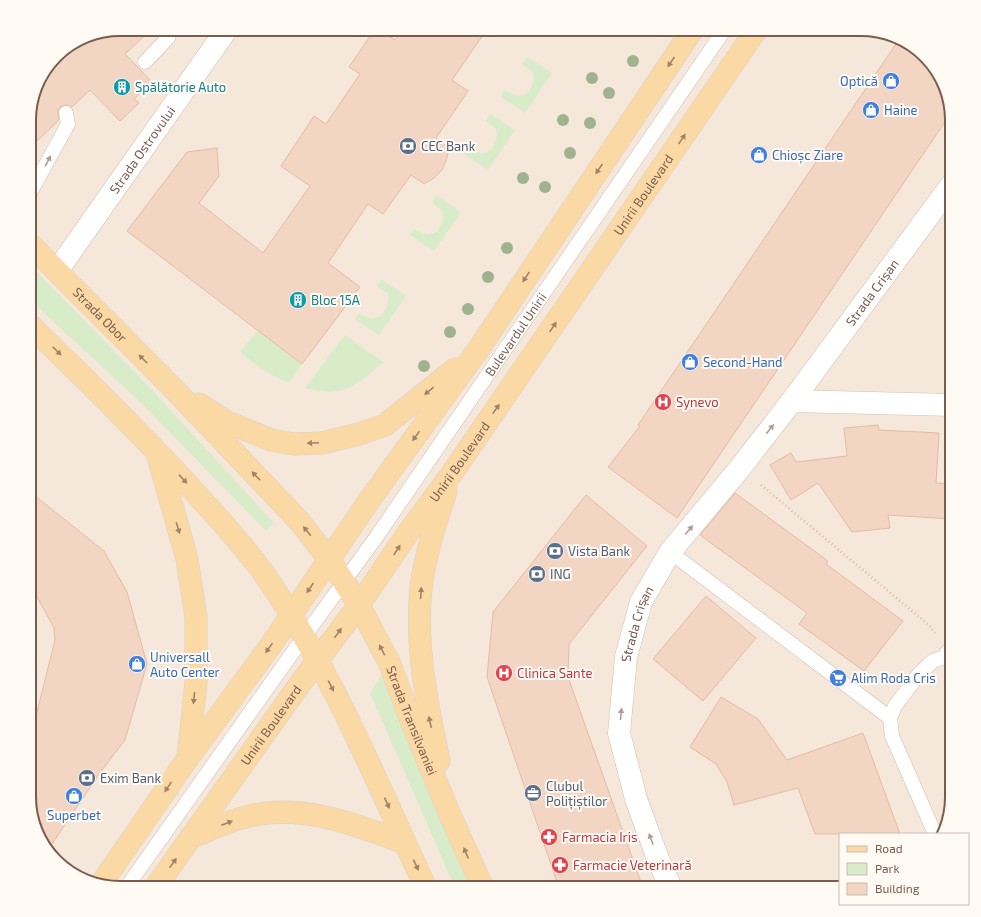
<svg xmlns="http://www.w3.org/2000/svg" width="981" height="917" font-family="'Exo 2',sans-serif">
<rect width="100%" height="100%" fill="#fdf6ec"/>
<path fill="#f5e8da" d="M121,29H866L901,38L925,56L945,85L952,115V796L943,834H840V888H121L85,881L56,861L36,832L29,802V114L39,80L60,52L86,36Z"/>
<path fill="#d8ecc9" d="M527,57L552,73L525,113L501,97L504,90C508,92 513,95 517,96C529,97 536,82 533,72L522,64Z
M490,114L515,130L488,170L464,154L468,148C471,150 476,152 480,153C492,155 499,139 496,129L486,121Z
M436,195L461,212L434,251L410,235L414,229C418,232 424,235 430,234C440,233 445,220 442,211L432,202Z
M29,264L153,391L274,523L266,531L141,403L29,299Z
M381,279L406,296L379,335L355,319L359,313C363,315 369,319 375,318C386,317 389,303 388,294L377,286Z
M258,330L302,364L289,383C270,376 256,365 240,352Z
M345,335L383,362C367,377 350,392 327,392C319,391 312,389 305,388Z
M382,675L461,868L471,888H455L370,693Z"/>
<path fill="#f3d5c3" stroke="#e6bba3" d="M120,29H152L125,54L152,82L134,99L139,103L120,121L90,90L72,107L65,105L60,107L58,111L59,120L29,149V114L39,80L60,52L86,36Z
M375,29H380L395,40L403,29H487L452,80L468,91L436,138L449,148L447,158L442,170L434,178L424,184L411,175L383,214L368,204L328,263L360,287L302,364L127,231L187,152L217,148L219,176L199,203L263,253L310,186L281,166L314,116L326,124L360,74L349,67Z
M900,38L925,56L945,85L951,113L677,518L608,467L640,426L638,425Z
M878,425L879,430L939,433L936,483L952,484V519L888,515L890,528L852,532L818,483L791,500L770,465L791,453L796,462L847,456L844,428Z
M29,491L104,551L127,592L147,664L125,740L99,774L48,850L36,832L29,802V733L33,728L55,640L54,628L29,582Z
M735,493L828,561L826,564L903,621L864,671L799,624L807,613L700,535Z
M586,495L647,546L569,644L568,677L643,888H559L487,677L493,612Z
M706,596L756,638L703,701L653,659Z
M721,697L758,719L787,760L863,733L900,834H815L798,788L734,805L727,782L716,764L690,747Z"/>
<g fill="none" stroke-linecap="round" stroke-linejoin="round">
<defs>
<g id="lane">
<path d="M145,62L168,38L170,29"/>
<path d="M29,195L68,124L66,113"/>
<path d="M670,552L890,718"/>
<path d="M935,834L892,736L890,718L895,706L919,674L933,661L950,655"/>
<path id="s1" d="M126,888L283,666L377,536L725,29"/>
</g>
<g id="street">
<path id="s2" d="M57,271L227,29"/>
<path d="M792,401L952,405"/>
<path d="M950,655H952"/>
<path id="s3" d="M671,888L658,859L636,799L619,733L626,657L641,602L670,552L740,468L792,401L952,184"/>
</g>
<g id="primary">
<path id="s4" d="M29,243L171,386L283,504L300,522L329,559L359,605L383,651L389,662L409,715L450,815L483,888"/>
<path d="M29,324C83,377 138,430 189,486C214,513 240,541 262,571C331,668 376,781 426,888"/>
<path d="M199,404L227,422L271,440L294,444L322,443L359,434L385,425L455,369"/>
<path d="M157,453L187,559L196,617V682L188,758"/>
<path d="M439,761C427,704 415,647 421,588C425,555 436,522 446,491"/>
<path d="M190,838C207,831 224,823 242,818C298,801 353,824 405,843"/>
<path d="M101,884L188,758L271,645L368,502L480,347L693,29"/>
<path id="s5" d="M155,888L297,688L359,605L408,533L450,476L757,29"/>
</g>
</defs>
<use href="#lane" stroke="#d1beb0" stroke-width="15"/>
<use href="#street" stroke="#d1beb0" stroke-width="23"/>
<use href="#primary" stroke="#dad1cd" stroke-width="23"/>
<path stroke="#d9b8a5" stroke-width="2.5" stroke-dasharray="1 3" stroke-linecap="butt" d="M761,485L930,626L935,633"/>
<use href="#lane" stroke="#fff" stroke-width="14"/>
<use href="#street" stroke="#fff" stroke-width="22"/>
<use href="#primary" stroke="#fbd9a5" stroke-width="22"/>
</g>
<g fill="#a0b28e">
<circle cx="633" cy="61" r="6"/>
<circle cx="592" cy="78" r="6"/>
<circle cx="609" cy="93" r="6"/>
<circle cx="563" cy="120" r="6"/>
<circle cx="590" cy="123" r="6"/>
<circle cx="570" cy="153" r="6"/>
<circle cx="523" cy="178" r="6"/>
<circle cx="545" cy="187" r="6"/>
<circle cx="507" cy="248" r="6"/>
<circle cx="488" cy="277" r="6"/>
<circle cx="468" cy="309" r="6"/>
<circle cx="450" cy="332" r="6"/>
<circle cx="424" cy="366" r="6"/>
</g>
<defs><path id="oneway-solid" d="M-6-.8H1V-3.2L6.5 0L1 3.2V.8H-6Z"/></defs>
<g fill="#a18267">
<use href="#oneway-solid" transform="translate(671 62) rotate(124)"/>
<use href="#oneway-solid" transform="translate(682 139) rotate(-56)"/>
<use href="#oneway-solid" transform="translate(599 169) rotate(124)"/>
<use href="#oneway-solid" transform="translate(526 277) rotate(124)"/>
<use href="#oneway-solid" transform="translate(553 327) rotate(-56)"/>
<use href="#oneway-solid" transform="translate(57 351) rotate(45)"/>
<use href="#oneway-solid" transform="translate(143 359) rotate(-135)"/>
<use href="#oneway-solid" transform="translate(429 391) rotate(141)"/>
<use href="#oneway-solid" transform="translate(496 409) rotate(-55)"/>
<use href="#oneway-solid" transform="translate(416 436) rotate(126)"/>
<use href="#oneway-solid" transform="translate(313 443) rotate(177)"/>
<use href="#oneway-solid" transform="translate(256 476) rotate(-134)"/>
<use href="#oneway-solid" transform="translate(183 479) rotate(47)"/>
<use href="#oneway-solid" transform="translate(178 528) rotate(73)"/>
<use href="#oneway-solid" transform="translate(307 531) rotate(-129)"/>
<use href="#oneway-solid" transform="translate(397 550) rotate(-57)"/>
<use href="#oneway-solid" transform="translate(310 588) rotate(124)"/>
<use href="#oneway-solid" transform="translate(421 593) rotate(-86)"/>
<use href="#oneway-solid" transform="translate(338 633) rotate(-54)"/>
<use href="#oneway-solid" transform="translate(269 648) rotate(126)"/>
<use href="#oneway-solid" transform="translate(382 650) rotate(-118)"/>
<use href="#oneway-solid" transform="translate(331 686) rotate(63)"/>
<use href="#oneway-solid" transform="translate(194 698) rotate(96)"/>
<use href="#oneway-solid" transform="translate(430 722) rotate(-102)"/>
<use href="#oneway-solid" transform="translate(168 787) rotate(124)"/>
<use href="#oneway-solid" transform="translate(387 803) rotate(65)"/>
<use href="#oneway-solid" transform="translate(227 823) rotate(-21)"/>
<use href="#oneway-solid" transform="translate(466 853) rotate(-113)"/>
<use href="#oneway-solid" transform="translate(173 863) rotate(-55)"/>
<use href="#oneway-solid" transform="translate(416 865) rotate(65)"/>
</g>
<g fill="#af9d94">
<use href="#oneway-solid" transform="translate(48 161) rotate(-62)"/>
<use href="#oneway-solid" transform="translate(770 429) rotate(-52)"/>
<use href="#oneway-solid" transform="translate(689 530) rotate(-50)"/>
<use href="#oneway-solid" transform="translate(621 714) rotate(-85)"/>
<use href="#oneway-solid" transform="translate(651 839) rotate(-110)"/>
</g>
<defs>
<symbol id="shop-disc" viewBox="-11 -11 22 22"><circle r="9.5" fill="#3f7fe0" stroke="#fffaf3"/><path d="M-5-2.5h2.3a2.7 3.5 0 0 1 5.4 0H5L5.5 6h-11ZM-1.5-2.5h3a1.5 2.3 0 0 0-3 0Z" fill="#fff"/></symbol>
<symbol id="building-disc" viewBox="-11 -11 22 22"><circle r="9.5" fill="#0f9aa8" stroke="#fffaf3"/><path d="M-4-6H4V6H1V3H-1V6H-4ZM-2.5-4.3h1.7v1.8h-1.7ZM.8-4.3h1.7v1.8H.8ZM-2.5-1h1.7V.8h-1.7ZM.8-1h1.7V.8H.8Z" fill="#fff"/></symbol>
<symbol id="bank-disc" viewBox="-11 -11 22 22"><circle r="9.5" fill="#5c6f8a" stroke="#fffaf3"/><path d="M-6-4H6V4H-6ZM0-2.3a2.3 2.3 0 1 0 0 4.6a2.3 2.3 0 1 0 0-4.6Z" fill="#fff"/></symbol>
<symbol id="hospital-disc" viewBox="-11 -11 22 22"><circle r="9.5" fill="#e0444e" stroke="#fffaf3"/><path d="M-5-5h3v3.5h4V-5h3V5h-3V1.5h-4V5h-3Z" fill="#fff"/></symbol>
<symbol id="supermarket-disc" viewBox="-11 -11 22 22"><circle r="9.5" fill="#3f7fe0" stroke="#fffaf3"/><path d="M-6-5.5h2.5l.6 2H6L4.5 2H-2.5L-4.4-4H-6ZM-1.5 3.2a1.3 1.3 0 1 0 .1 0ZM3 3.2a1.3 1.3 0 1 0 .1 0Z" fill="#fff"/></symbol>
<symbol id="office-disc" viewBox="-11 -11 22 22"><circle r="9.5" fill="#5c6f8a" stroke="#fffaf3"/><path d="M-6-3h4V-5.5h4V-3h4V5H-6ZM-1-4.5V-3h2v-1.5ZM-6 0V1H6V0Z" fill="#fff"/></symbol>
<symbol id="pharmacy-disc" viewBox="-11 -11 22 22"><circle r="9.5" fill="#e0444e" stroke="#fffaf3"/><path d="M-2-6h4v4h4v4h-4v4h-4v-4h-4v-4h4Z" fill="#fff"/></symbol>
</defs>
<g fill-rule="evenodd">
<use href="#shop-disc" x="881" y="71" width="20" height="20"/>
<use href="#building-disc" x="112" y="77" width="20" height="20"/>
<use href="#shop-disc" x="861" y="100" width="20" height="20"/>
<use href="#bank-disc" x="398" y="136" width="20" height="20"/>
<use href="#shop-disc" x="749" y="145" width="20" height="20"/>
<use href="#building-disc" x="288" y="290" width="20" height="20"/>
<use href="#shop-disc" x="680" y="352" width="20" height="20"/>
<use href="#hospital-disc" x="653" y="392" width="20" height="20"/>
<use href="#bank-disc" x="545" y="541" width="20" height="20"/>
<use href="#bank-disc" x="527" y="564" width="20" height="20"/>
<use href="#shop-disc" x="127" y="654" width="20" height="20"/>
<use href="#hospital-disc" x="494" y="663" width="20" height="20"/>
<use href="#supermarket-disc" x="828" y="668" width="20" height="20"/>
<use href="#bank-disc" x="77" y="768" width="20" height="20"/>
<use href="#office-disc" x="523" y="783" width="20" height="20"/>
<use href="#shop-disc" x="64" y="786" width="20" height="20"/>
<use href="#pharmacy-disc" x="539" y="827" width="20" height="20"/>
<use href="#pharmacy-disc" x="550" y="855" width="20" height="20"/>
</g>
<g text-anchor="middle" stroke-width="4" stroke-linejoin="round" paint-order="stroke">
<g font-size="13" fill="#366cbe" stroke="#fffaf3" text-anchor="start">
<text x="878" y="86" text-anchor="end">Optică</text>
<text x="884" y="115">Haine</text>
<text x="772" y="160">Chioșc Ziare</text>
<text x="703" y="367">Second-Hand</text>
<text x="150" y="662">Universall<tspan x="150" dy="15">Auto Center</tspan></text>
<text x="851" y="683">Alim Roda Cris</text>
<text x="74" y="820" text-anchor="middle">Superbet</text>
</g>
<g font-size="13" fill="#0d838f" stroke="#fffaf3" text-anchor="start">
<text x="135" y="92">Spălătorie Auto</text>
<text x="311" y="305">Bloc 15A</text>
</g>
<g font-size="13" fill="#4e5e75" stroke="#fffaf3" text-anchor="start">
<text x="421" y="151">CEC Bank</text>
<text x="568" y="556">Vista Bank</text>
<text x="550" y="579">ING</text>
<text x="100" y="783">Exim Bank</text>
<text x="546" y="791">Clubul<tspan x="546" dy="15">Polițiștilor</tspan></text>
</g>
<g font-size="13" fill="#7a5c4d" stroke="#fffaf3">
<text dy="5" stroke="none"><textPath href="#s2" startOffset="148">Strada Ostrovului</textPath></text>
<text dy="5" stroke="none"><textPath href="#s5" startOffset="848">Unirii Boulevard</textPath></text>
<text dy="5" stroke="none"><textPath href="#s3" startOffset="684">Strada Crișan</textPath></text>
<text dy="5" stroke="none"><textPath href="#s4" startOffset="101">Strada Obor</textPath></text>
<text dy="5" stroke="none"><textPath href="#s1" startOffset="677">Bulevardul Unirii</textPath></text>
<text dy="5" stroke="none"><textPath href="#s5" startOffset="524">Unirii Boulevard</textPath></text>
<text dy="5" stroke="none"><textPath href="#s3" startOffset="275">Strada Crișan</textPath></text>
<text dy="5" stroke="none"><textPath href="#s4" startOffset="618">Strada Transilvaniei</textPath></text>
<text dy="5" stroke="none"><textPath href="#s5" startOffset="200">Unirii Boulevard</textPath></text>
</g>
<g font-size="13" fill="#be3a42" stroke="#fffaf3" text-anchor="start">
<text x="676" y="407">Synevo</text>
<text x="517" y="678">Clinica Sante</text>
<text x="562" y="842">Farmacia Iris</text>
<text x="573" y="870">Farmacie Veterinară</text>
</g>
</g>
<path d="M0 0H981V917H0ZM120 36H861A84 84 0 0 1 945 120V797A84 84 0 0 1 861 881H120A84 84 0 0 1 36 797V120A84 84 0 0 1 120 36Z" fill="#fffaf3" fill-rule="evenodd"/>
<path fill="none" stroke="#7a5c4d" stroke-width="2" d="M120 36H861A84 84 0 0 1 945 120V797A84 84 0 0 1 861 881H120A84 84 0 0 1 36 797V120A84 84 0 0 1 120 36Z"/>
<rect x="839" y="833" width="130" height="72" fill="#fffaf3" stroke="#cabbb1"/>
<rect x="847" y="846" width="20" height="6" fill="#fbd9a5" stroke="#cabbb1"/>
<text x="875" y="853" font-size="12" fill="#7a5c4d">Road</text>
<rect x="847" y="863" width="20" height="12" fill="#d8ecc9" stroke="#cabbb1"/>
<text x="875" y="873" font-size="12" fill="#7a5c4d">Park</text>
<rect x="847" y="883" width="20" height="12" fill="#f3d5c3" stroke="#cabbb1"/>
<text x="875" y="893" font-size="12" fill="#7a5c4d">Building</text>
</svg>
